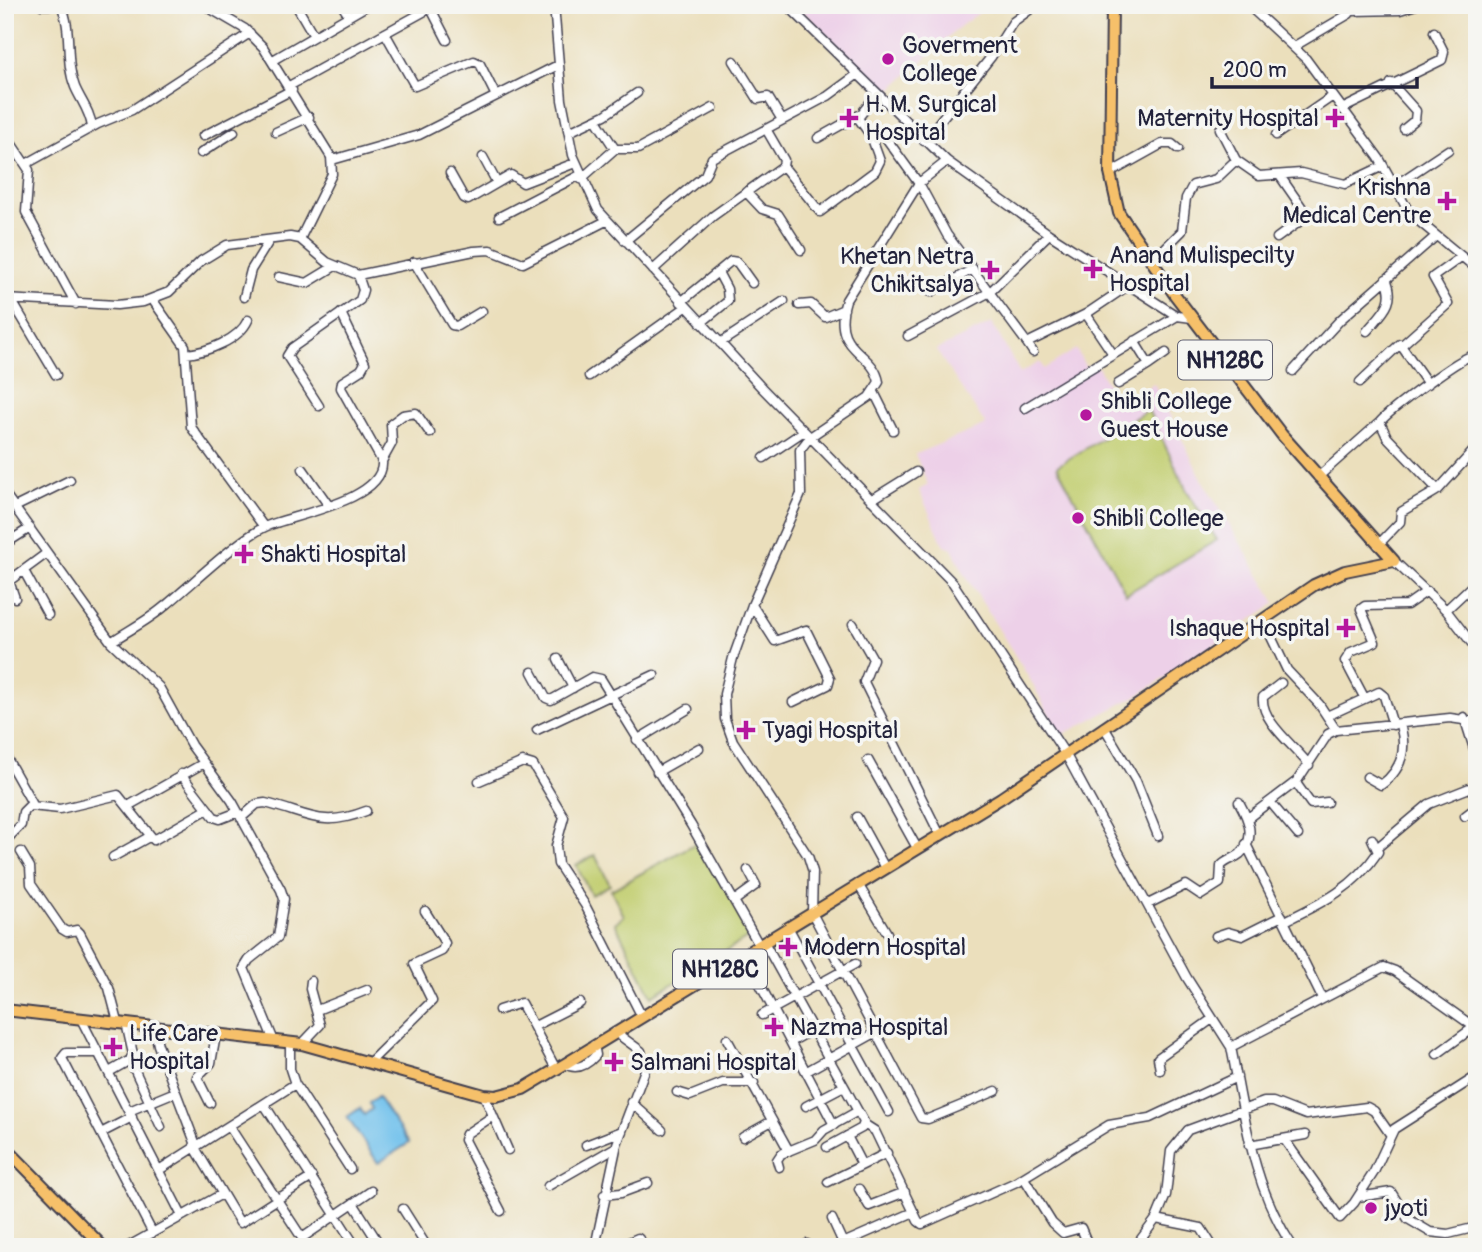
<svg xmlns="http://www.w3.org/2000/svg" width="1482" height="1252" font-family="Pangolin,sans-serif">
<rect width="100%" height="100%" fill="#f6f6f2"/>
<filter id="ink" filterUnits="userSpaceOnUse"><feTurbulence type="fractalNoise" baseFrequency=".0143" numOctaves="2"/><feDisplacementMap in="SourceGraphic" scale="14" xChannelSelector="R" yChannelSelector="G"/><feConvolveMatrix kernelMatrix="1 2 1 2 8 2 1 2 1" color-interpolation-filters="sRGB"/></filter>
<filter id="wash" filterUnits="userSpaceOnUse"><feTurbulence type="fractalNoise" baseFrequency=".00686" numOctaves="4" result="noise"/><feDisplacementMap in="SourceGraphic" scale="28" xChannelSelector="R" yChannelSelector="G"/><feGaussianBlur stdDeviation="1.57" result="paint"/><feColorMatrix in="noise" values="0 0 0 0 0 0 0 0 0 0 0 0 0 0 0 0 0 1.4 0 .05"/><feComposite in="paint" operator="in"/></filter>
<g filter="url(#wash)">
<rect width="100%" height="100%" fill="#ebdfbc"/>
<path fill="#edd0e8" d="M796,5H990L962,25L886,94Z
M992,323L1020,373L1040,362L1044,369L1076,349L1085,366L1098,367L1119,404L1154,384L1202,479L1276,603L1142,693L1060,736L1034,686L964,573L952,548L944,546L919,490L928,485L915,454L986,425L936,350Z"/>
<path fill="#c1cd6e" stroke="#727854" stroke-width="2" d="M1148,410L1186,489L1217,540L1126,594L1057,466Z
M696,843L754,934L652,996L615,923L624,916L611,890Z
M595,855L610,885L591,895L576,865Z"/>
<path fill="#71c1ec" stroke="#4a7294" stroke-width="2" d="M378,1097L409,1143L378,1163L347,1117L360,1108L364,1115L372,1109L369,1103Z"/>
</g>
<g filter="url(#ink)">
<g fill="none" stroke-linecap="round" stroke-linejoin="round">
<defs>
<path id="minor" d="M42,5H49
M61,5C73,30 64,60 75,87C81,101 90,111 92,127
M204,5L245,29L263,47L331,157L332,174L300,239
M296,5L314,36
M342,5L349,16
M429,5L447,40
M554,5L562,100L573,155L598,210L762,388L953,583L1066,755L1187,978L1231,1047L1384,967L1395,971L1477,1029
M787,5L947,161L1049,234L1177,316L1192,318
M1248,5L1306,59L1379,158L1410,214L1477,269
M1352,11L1400,10L1416,5
M385,33L415,86L474,61L480,64L496,96
M1293,47L1349,14L1354,5
M273,60L368,5
M734,61L758,99L768,97L782,120
M1391,83L1416,111L1415,120L1404,129
M289,86L436,5
M1342,109L1442,60L1444,52L1434,32
M1220,129L1236,160L1259,176L1301,173L1345,184L1383,166
M276,132L309,117
M569,132L605,115L637,93
M5,134L29,170L26,212L76,304
M883,134L920,185L947,235L1027,343
M1276,135L1333,96
M203,136L292,90
M818,138L859,115
M924,141L991,57L1013,22L1036,5
M615,149H638L713,108
M201,153L234,132
M483,157L497,183
M332,160L419,135L558,65
M947,161L919,183L846,300C830,353 873,349 879,382L869,397L810,437L800,450L801,494L752,605L733,658L724,694L725,719L733,741L808,856L813,872L812,913L921,1118L928,1119L996,1091
M26,164L98,124L132,110L250,33
M783,166L820,212L875,171L880,161L871,136L858,118L877,94
M450,173L464,198L468,200L511,175L523,183L575,163
M1110,173L1162,144H1172L1178,149
M581,179L615,149L596,120
M1394,186L1448,150
M746,192L762,209L778,214L801,250
M499,217L580,175
M1277,238L1303,219L1305,212L1280,176
M625,241L705,175L712,158L828,96L858,74
M414,262L452,325L457,326L482,311
M1151,262L1182,231L1186,198L1193,185L1216,179L1236,160
M653,270L713,216L783,166L784,160L766,129
M279,277L307,283L335,266
M931,292L973,269
M244,297L251,270L269,241
M5,299L117,305L143,302L169,292L201,261L227,245L290,237L300,239L327,262L358,275L474,251L490,250L523,263L606,221
M152,299L185,346L191,427L264,527
M12,301L56,375
M681,302L731,261L737,262L752,283
M799,305L811,304L825,317L844,309
M1086,314L1113,354
M701,323L728,301L727,289L718,272
M1367,331C1382,313 1397,303 1386,279
M908,336L990,292L1049,234
M720,343L784,301
M1402,345L1448,304L1433,277L1461,257
M1033,352L1027,343L1086,314L1129,285
M186,354C207,352 239,340 248,320
M1149,365L1166,353
M1293,371L1340,320L1436,236
M589,376L686,307
M1360,382L1400,344L1428,384
M1118,384L1149,365L1134,341
M874,392L893,430
M319,406L287,356L292,348L360,300L363,290L358,275
M1025,408L1177,316
M764,458L804,431
M382,461L392,443L391,424L403,415L416,413L430,433
M303,469L329,506
M1318,477L1380,422
M1438,490L1387,437L1380,422C1388,412 1460,357 1472,356L1477,364
M5,494L111,642L159,687L191,745L232,801L281,890L284,899L278,937L249,960L244,968L274,1041
M871,500L916,472
M15,507L70,480
M5,544L30,528
M1378,545L1400,522L1401,512L1438,490L1477,447
M1394,561L1446,610L1477,650
M24,571L48,615
M15,598L9,581L47,553
M752,605L775,641L806,630L830,678L828,685L793,702
M1446,610L1477,581
M1263,620L1287,670L1319,704L1336,730
M853,624L873,659L864,682L940,835
M111,642C129,630 149,620 165,606C191,585 239,538 267,526C293,515 386,500 382,461L341,388L342,382L361,370L365,363L341,313
M558,659L573,688
M532,672L546,698L551,700L592,677L601,679L691,825L759,945
M1281,683L1263,697C1260,721 1296,747 1309,765
M1364,697L1345,661L1351,652L1375,642L1361,609L1365,606L1407,605L1427,591
M1327,716L1379,692L1384,696L1393,725
M1464,717L1477,758
M1104,727L1136,781L1158,836
M537,730L654,675
M637,740L688,709
M5,755L32,803L23,812L21,825L5,841
M868,760L917,848
M657,772L699,748
M181,774L214,817L220,819L238,812
M1367,777L1381,785C1403,769 1407,748 1400,725
M479,781L523,762L533,765L564,817L556,846L558,864L585,905L641,1015
M1296,783L1311,804L1327,802
M1271,803L1298,835
M31,806L60,809L118,795L154,840L208,809
M128,806L204,763
M1465,816L1477,807
M857,817L885,868
M241,818L257,804L265,803C308,813 320,829 366,811
M1248,818L1297,781L1328,734L1336,730L1450,718L1477,722
M1246,844L1322,998
M1378,847L1429,804L1477,785
M21,852L30,867L31,884L62,929L67,932L77,930L80,933L109,988L118,1022
M113,857L149,837
M858,884L887,933
M734,901L756,885L748,870
M1148,904L1186,885L1201,895L1220,883L1221,866C1226,860 1234,859 1240,854C1257,838 1248,818 1239,802
M1285,921C1322,903 1354,888 1378,852L1372,839
M788,927L889,1112
M1216,936L1228,932L1242,936L1282,916
M764,942L864,1122L862,1128L827,1147
M744,954L834,1125
M317,1010L367,990
M499,1010L521,1003L556,1069
M762,1015L855,964
M81,1019L182,1216
M126,1023L133,1054L130,1060L161,1127
M535,1026L580,1003
M154,1027L158,1045L196,1145
M727,1039L789,1151
M791,1042L812,1030
M290,1043V1069L295,1084L350,1169
M302,1044L320,1025L310,989L311,981
M1231,1047C1245,1117 1252,1186 1293,1247
M99,1053H66L62,1058L152,1232
M1437,1054L1474,1027
M371,1061L432,1001L414,964L442,951L445,943L425,911
M565,1064C577,1071 587,1065 596,1055L594,1045
M1160,1070L1158,1058L1212,1019
M807,1071L875,1033
M109,1072L130,1060
M677,1092L690,1096L723,1083H754
M484,1095L508,1150
M631,1102L662,1130
M210,1103L197,1077L211,1063L216,1035
M264,1104L356,1247
M806,1106L844,1086
M129,1111L175,1092
M493,1116L466,1134L464,1140L501,1211
M864,1124L875,1131L918,1221L922,1224L1016,1182L1109,1125L1150,1118L1237,1077
M229,1126L302,1238L371,1191
M101,1133L132,1117
M847,1136L862,1165
M743,1137L772,1121
M1284,1139L1340,1218L1354,1203L1374,1172L1394,1129L1477,1076
M586,1145L622,1131
M1249,1145L1305,1135
M194,1146L240,1223L312,1177
M779,1167L777,1160L781,1154L815,1140L824,1130L858,1111
M159,1170L295,1084
M1024,1178L1052,1223L1063,1233L1081,1228L1089,1247
M828,1182L887,1153
M548,1186L616,1147
M859,1189L869,1206L905,1192
M604,1195L621,1193L648,1183
M1358,1197L1391,1192L1408,1219L1430,1232L1448,1234L1477,1227
M353,1203L376,1239
M403,1209L427,1247
M832,1219L843,1243
M1156,1219L1201,1228L1213,1247
M807,1244L808,1247
M127,1247L222,1194
M595,1247L617,1144L645,1070L641,1051L615,1032
M618,1247L638,1238L646,1247
M834,1247L914,1212
M1135,1247L1156,1219L1166,1195L1171,1151L1188,1130L1264,1102H1273L1306,1115L1367,1107L1374,1111L1390,1134
M1271,1247L1289,1241"/>
<path id="highway" d="M1112,5L1110,173L1119,213L1175,295L1282,435L1394,561
M5,1010L302,1044L484,1095L496,1096L523,1089L565,1064L1001,798L1314,585L1345,571L1394,561
M5,1147L103,1247"/>
</defs>
<use href="#minor" stroke="#403e4e" stroke-width="11"/>
<use href="#highway" stroke="#403e4e" stroke-width="14"/>
<use href="#minor" stroke="#fff" stroke-width="8"/>
<use href="#highway" stroke="#f6c06b" stroke-width="10"/>
</g>
</g>
<g fill="#b5179e" stroke="#f6f6f2" stroke-width="2.5">
<circle cx="888" cy="59" r="7"/>
<path d="M845.5 107.5h7v7h7v7h-7v7h-7v-7h-7v-7h7z"/>
<path d="M1331.5 107.5h7v7h7v7h-7v7h-7v-7h-7v-7h7z"/>
<path d="M1443.5 190.5h7v7h7v7h-7v7h-7v-7h-7v-7h7z"/>
<path d="M1089.5 258.5h7v7h7v7h-7v7h-7v-7h-7v-7h7z"/>
<path d="M986.5 259.5h7v7h7v7h-7v7h-7v-7h-7v-7h7z"/>
<circle cx="1086" cy="415" r="7"/>
<circle cx="1078" cy="518" r="7"/>
<path d="M240.5 543.5h7v7h7v7h-7v7h-7v-7h-7v-7h7z"/>
<path d="M1342.5 617.5h7v7h7v7h-7v7h-7v-7h-7v-7h7z"/>
<path d="M742.5 719.5h7v7h7v7h-7v7h-7v-7h-7v-7h7z"/>
<path d="M784.5 936.5h7v7h7v7h-7v7h-7v-7h-7v-7h7z"/>
<path d="M770.5 1016.5h7v7h7v7h-7v7h-7v-7h-7v-7h7z"/>
<path d="M109.5 1036.5h7v7h7v7h-7v7h-7v-7h-7v-7h7z"/>
<path d="M610.5 1051.5h7v7h7v7h-7v7h-7v-7h-7v-7h7z"/>
<circle cx="1371" cy="1208" r="7"/>
</g>
<g text-anchor="middle" stroke-width="7" stroke-linejoin="round" paint-order="stroke">
<g fill="#f6f6f2" stroke="#626272" stroke-width="2">
<rect x="1178" y="340.5" width="94" height="39" rx="5"/>
<rect x="673" y="949.5" width="94" height="39" rx="5"/>
</g>
<g font-size="23" font-weight="bold" fill="#22223b">
<text x="1225" y="368">NH128C</text>
<text x="720" y="977">NH128C</text>
</g>
<g font-size="24" fill="#22223b" stroke="#f6f6f2" text-anchor="start">
<text x="902" y="53">Goverment<tspan x="902" dy="28">College</tspan></text>
<text x="865" y="112">H. M. Surgical<tspan x="865" dy="28">Hospital</tspan></text>
<text x="1319" y="126" text-anchor="end">Maternity Hospital</text>
<text x="1431" y="195" text-anchor="end">Krishna<tspan x="1431" dy="28">Medical Centre</tspan></text>
<text x="1109" y="263">Anand Mulispecilty<tspan x="1109" dy="28">Hospital</tspan></text>
<text x="974" y="264" text-anchor="end">Khetan Netra<tspan x="974" dy="28">Chikitsalya</tspan></text>
<text x="1100" y="409">Shibli College<tspan x="1100" dy="28">Guest House</tspan></text>
<text x="1092" y="526">Shibli College</text>
<text x="260" y="562">Shakti Hospital</text>
<text x="1330" y="636" text-anchor="end">Ishaque Hospital</text>
<text x="762" y="738">Tyagi Hospital</text>
<text x="804" y="955">Modern Hospital</text>
<text x="790" y="1035">Nazma Hospital</text>
<text x="129" y="1041">Life Care<tspan x="129" dy="28">Hospital</tspan></text>
<text x="630" y="1070">Salmani Hospital</text>
<text x="1385" y="1216">jyoti</text>
</g>
</g>
<rect width="1482" height="1252" fill="none" stroke="#f6f6f2" stroke-width="28"/>
<path d="M1212 77v10h205v-10" fill="none" stroke="#22223b" stroke-width="3.5"/>
<text x="1223" y="77" font-size="21" fill="#22223b" stroke="#f6f6f2" stroke-width="5" paint-order="stroke">200 m</text>
</svg>
